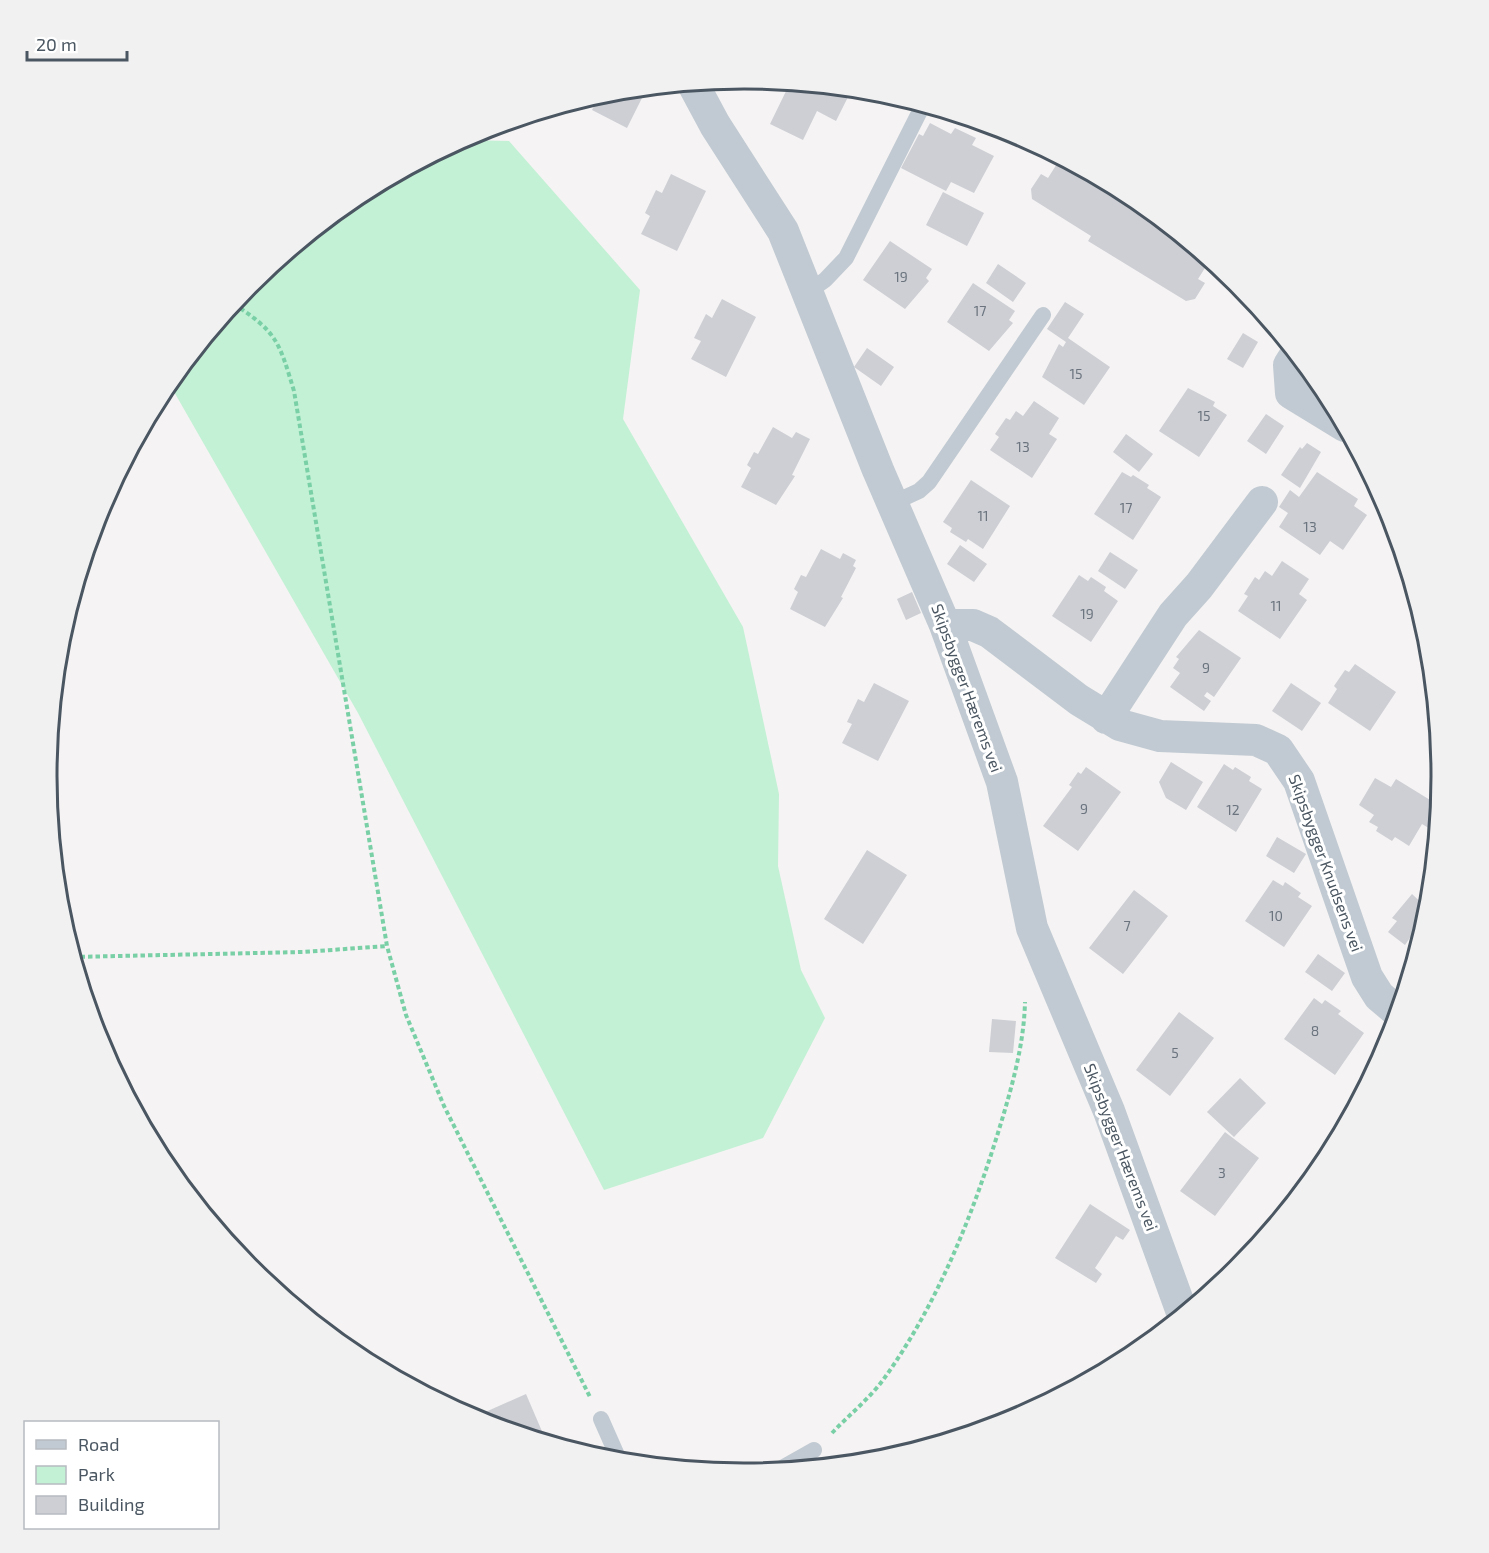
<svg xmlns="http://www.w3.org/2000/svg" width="1489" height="1553" font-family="'Exo 2',sans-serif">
<rect width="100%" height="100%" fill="#f5f3f3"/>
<path fill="#c3f1d5" d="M462,140L509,141L640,290L623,419L743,627L779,794L778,866L801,970L825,1018L763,1138L604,1190L358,713L169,383L251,283L357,196Z"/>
<path fill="#cdcfd5" d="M790,83L846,89L851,91L836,121L817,111L803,140L770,124Z
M647,88L627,128L592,110L600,94Z
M930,123L951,134L955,128L976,138L972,145L994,156L974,193L951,182L946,191L901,168L919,134L923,136Z
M1060,159L1119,196L1122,191L1133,196L1160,219L1156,225L1210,260L1198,279L1205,283L1195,299L1186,301L1088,241L1091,236L1032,199L1031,189L1041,174L1048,178Z
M671,174L706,191L677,251L641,234L650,216L645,213L656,190L662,193Z
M943,192L984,213L967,246L926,225Z
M890,241L932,269L926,278L929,281L905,309L863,280Z
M998,264L1026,283L1013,302L986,283Z
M973,283L1015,311L1009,320L1013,323L989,351L947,322Z
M722,299L756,317L726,377L691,359L701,341L694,338L706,314L712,318Z
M1065,302L1084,314L1068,338L1110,367L1084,405L1042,377L1059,344L1063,347L1066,342L1047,329Z
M1243,333L1258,342L1243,368L1227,359Z
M867,348L894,367L881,386L854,367Z
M1188,388L1215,402L1213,406L1227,415L1199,457L1159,431Z
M1034,401L1059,418L1049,434L1057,439L1032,478L990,450L999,437L995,434L1006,418L1010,420L1016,411L1023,416Z
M1266,414L1284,426L1266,454L1247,441Z
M773,427L792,438L796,432L810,439L792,475L795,476L776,505L741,487L751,468L747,465L754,452L758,454Z
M1126,434L1153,454L1139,472L1113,452Z
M1307,443L1321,452L1300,488L1281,475L1300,447L1302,449Z
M1122,472L1131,477L1133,475L1149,485L1147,488L1161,497L1133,540L1094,514Z
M1317,472L1358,499L1354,506L1367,515L1343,550L1330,541L1320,555L1279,527L1288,513L1279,507L1290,490L1299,497Z
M971,480L1010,506L983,549L968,539L966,542L950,532L952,528L943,522Z
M960,545L987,564L974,582L947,564Z
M821,549L840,559L843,553L856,560L853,566L856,568L841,597L843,598L825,627L790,609L798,592L794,589L801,575L806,577Z
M1110,552L1138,570L1125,589L1098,571Z
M1282,561L1309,579L1299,594L1307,600L1280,639L1238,611L1248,596L1244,594L1255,577L1259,580L1265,571L1272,576Z
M1079,575L1088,581L1091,577L1106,587L1104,591L1118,601L1091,642L1052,616Z
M912,592L921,613L906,620L897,599Z
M1199,630L1241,658L1214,697L1207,692L1204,696L1211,701L1204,711L1170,687L1180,673L1173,668L1179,659L1176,657Z
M1355,664L1396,692L1370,731L1328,703L1337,689L1334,686L1345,670L1349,672Z
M874,683L909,701L878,761L842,743L852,724L847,722L858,699L864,702Z
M1291,683L1321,703L1302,731L1272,711Z
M1171,762L1203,782L1186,810L1166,798L1159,782Z
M1224,764L1233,770L1235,767L1251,777L1249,781L1262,789L1236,832L1197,807Z
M1086,767L1121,792L1078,851L1043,826L1072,787L1069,785L1078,772L1081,774Z
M1375,778L1391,787L1396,779L1435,803L1439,808L1437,833L1422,824L1409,846L1395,837L1392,841L1376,831L1378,827L1369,822L1374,815L1359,805Z
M1277,837L1306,854L1294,873L1266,856Z
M867,850L907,875L863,944L824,919Z
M1273,880L1283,886L1285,882L1301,893L1298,897L1312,906L1284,947L1245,921Z
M1134,890L1168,916L1123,974L1089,948Z
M1412,894L1429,910L1405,945L1388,932L1397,921L1392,918Z
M1318,954L1345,973L1332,991L1305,972Z
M1314,998L1322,1004L1325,1000L1341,1011L1338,1014L1364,1033L1335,1075L1284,1039Z
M1179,1012L1214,1038L1170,1096L1136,1070Z
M992,1019L1016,1021L1013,1053L989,1052Z
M1240,1078L1266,1103L1234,1137L1207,1112Z
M1225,1132L1259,1158L1215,1216L1180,1191Z
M1090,1204L1130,1230L1123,1240L1116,1236L1095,1268L1102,1274L1096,1283L1055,1258Z
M526,1394L547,1443L472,1418Z"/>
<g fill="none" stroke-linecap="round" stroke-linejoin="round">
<path stroke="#7ad0a6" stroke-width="4" stroke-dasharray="4.5 3" stroke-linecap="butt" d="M234,304C278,333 279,342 294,391L387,946L406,1015L444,1106L590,1397
M73,957L303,952L387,946
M832,1433C848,1416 869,1399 883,1380C938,1304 974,1212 1001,1123C1013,1083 1024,1043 1025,1002"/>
<path stroke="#c1cad2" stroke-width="16" d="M808,292L825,280L846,258L923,105
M893,503L919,491L929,482L1043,315
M601,1419L620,1462
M775,1472L814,1450"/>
<path stroke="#c1cad2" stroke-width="32" d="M693,84L715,125L783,231L878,470L945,625L1002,782L1032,928L1109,1111L1183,1315
M1296,354L1289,365L1291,393L1345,426
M945,625H973L989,632L1079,700L1120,725L1160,736L1256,740L1278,750L1299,781L1367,977L1379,996L1399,1013
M1106,718L1173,615L1199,586L1262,502"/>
</g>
<g text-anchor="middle" stroke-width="6" stroke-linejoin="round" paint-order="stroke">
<g font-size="14" fill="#6b747e">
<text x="901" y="282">19</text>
<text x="980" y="316">17</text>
<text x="1076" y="379">15</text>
<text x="1204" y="421">15</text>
<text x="1023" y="452">13</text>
<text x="1126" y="513">17</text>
<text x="983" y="521">11</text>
<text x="1310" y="532">13</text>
<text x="1276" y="611">11</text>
<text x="1087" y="619">19</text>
<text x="1206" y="673">9</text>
<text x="1084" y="814">9</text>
<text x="1233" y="815">12</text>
<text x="1276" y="921">10</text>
<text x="1127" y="931">7</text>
<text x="1315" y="1036">8</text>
<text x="1175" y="1058">5</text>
<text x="1222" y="1178">3</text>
</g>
<g font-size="16" fill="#4a5661" stroke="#fff">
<text transform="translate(967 688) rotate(70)" y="6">Skipsbygger Hærems vei</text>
<text transform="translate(1326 863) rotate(70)" y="6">Skipsbygger Knudsens vei</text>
<text transform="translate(1121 1147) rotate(69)" y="6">Skipsbygger Hærems vei</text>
</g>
</g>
<path d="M0 0H1489V1553H0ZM57 776a687 687 0 1 1 1374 0a687 687 0 1 1-1374 0Z" fill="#f1f1f2" fill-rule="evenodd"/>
<path fill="none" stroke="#4a5661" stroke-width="3" d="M57 776a687 687 0 1 1 1374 0a687 687 0 1 1-1374 0Z"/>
<rect x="24" y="1421" width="195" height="108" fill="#ffffff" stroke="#b7bbc0" stroke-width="1.5"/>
<rect x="36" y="1440" width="30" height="9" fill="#c1cad2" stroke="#b7bbc0" stroke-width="1.5"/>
<text x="78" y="1451" font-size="18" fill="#4a5661">Road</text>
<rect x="36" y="1466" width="30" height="18" fill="#c3f1d5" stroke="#b7bbc0" stroke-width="1.5"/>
<text x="78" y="1481" font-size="18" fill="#4a5661">Park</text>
<rect x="36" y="1496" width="30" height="18" fill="#cdcfd5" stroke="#b7bbc0" stroke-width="1.5"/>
<text x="78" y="1511" font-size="18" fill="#4a5661">Building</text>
<path d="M27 51v9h100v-9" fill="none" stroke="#4a5661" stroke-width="3"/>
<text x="36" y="51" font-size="18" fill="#4a5661" stroke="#ffffff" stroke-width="4.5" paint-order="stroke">20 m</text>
</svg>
